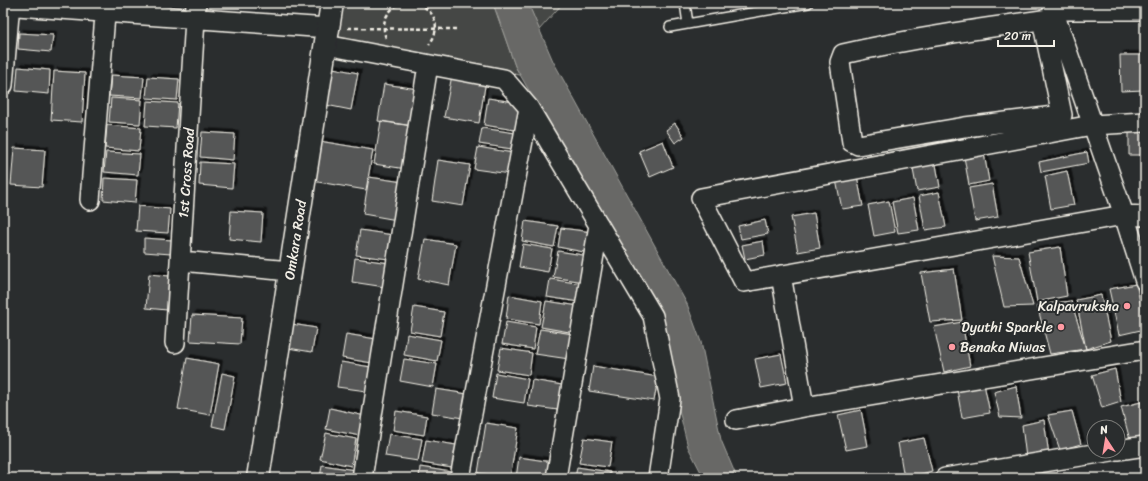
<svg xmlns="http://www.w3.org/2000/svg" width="1148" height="481" font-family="Sriracha,sans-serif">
<defs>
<filter id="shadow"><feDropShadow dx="3.5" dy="-3.5" stdDeviation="0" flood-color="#0009"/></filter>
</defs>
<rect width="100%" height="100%" fill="#2a2d2e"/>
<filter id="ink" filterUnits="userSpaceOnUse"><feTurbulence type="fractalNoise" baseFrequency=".025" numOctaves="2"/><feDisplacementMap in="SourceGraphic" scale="8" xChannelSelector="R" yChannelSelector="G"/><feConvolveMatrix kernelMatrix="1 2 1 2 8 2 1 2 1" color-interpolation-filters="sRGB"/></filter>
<g filter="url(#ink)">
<path fill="#444645" stroke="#9c9c96" d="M343,3H493L515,66L520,75L334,44Z
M528,3H563L539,30Z"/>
<path fill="#676866" stroke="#9f9f9a" d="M493,3H528L553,61L687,304L701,342L721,440L737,478H704L688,447L680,414L662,323L515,66Z"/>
<path fill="#555756" stroke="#f4f1e8" filter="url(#shadow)" d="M19,33L53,35L51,52L18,49Z
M1120,55H1144V90L1121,91Z
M18,67L50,70L49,94L16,91Z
M333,68L358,73L351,110L326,105Z
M54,71L85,73L82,122L51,120Z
M111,75L144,77L142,98L109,96Z
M452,75L486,80L479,123L444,117Z
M148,77L179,79L177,100L146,98Z
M384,84L418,89L412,126L378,121Z
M111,98L142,100L140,124L109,122Z
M488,98L520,103L515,130L484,125Z
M147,101L178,103L176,128L145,126Z
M381,121L413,126L406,169L374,164Z
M675,123L684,137L675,143L666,130Z
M107,125L141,128L139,151L105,148Z
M1129,125H1145V155H1129Z
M482,128L515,133L512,149L479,144Z
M202,132L235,134L233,160L200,157Z
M319,141L373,150L366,190L312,181Z
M663,141L673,167L650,177L639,151Z
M478,147L513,153L510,174L474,169Z
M14,148L45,150L42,187L11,185Z
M983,148L989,181L969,185L963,151Z
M106,152L140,154L138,175L104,172Z
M1087,152L1089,163L1041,172L1039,162Z
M935,159L940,187L917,191L912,164Z
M438,160L470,165L463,206L432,201Z
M200,162L234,164L232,188L199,185Z
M856,171L863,206L842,209L835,175Z
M1067,171L1074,205L1051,209L1045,176Z
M369,177L403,182L397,220L363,214Z
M104,178L137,180L135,203L103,200Z
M992,184L998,217L975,221L969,188Z
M939,192L946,227L925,230L919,196Z
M913,198L919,230L898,233L892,202Z
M889,201L895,232L874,236L868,205Z
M138,206L170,209L168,233L136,231Z
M231,211L263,213L261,242L229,239Z
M814,213L820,248L798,252L791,217Z
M765,220L768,234L741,239L738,226Z
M525,221L558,226L554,247L522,241Z
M561,228L592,232L589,253L558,247Z
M360,230L393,235L389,259L356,255Z
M144,238L172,240L171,254L144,252Z
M425,239L456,244L449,285L418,279Z
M763,241L765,255L745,259L742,245Z
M523,244L552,249L548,272L519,267Z
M1060,247L1067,296L1037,302L1028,252Z
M558,251L589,256L584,282L553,277Z
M992,256L1019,257L1033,306L1004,307Z
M355,258L389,263L385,287L352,282Z
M954,269L962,320L930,322L921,273Z
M149,274L169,276L167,310L146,308Z
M550,279L582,284L579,302L547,297Z
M1136,284L1145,323V329L1119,335L1109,289Z
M509,295L542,301L539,324L506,319Z
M1101,295L1111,341L1086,349L1076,300Z
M546,301L579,306L575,333L541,327Z
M1071,301L1086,349L1050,354L1037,305Z
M414,307L444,312L440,336L410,331Z
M192,315L242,318L240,344L190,341Z
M506,322L536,327L533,349L502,344Z
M962,322L970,366L944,372L934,327Z
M286,323L316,328L312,352L282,347Z
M540,329L573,334L569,359L535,354Z
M346,334L376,339L372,363L342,358Z
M407,334L441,340L437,361L404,355Z
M501,348L532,353L529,375L497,370Z
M781,354L787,383L761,388L755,359Z
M187,358L219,364L210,415L178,409Z
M404,359L437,364L433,387L400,381Z
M341,362L371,367L367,391L337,387Z
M593,366L658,377L654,401L589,391Z
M1115,369L1121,402L1102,408L1092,375Z
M222,373L235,376L225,429L212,426Z
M496,373L528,379L524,403L492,398Z
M983,379L990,413L962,418L956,384Z
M532,380L562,385L558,410L528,406Z
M1016,386L1021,418L1000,417L994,392Z
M436,389L467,394L463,418L432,413Z
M1141,402L1145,427V437L1130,440L1121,407Z
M330,408L365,416L360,436L326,429Z
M861,410L868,446L846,450L838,415Z
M396,411L427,416L424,435L393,430Z
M1072,411L1081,444L1060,450L1048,415Z
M1044,420L1049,455L1026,458L1022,425Z
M486,423L518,428L510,478L478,473Z
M326,433L356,439L351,466L320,459Z
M389,434L422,439L418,461L385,456Z
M584,438L612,442L608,467L579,463Z
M924,438L932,471L908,478H904L898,443Z
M426,440L456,445L452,468L422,463Z
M519,457L552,462L549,478H516Z
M322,465L355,470L354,478H320Z
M420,467L451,472L450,478H419Z
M577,467L610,472L609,478H575Z"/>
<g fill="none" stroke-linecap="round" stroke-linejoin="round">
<defs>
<path id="lane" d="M685,3L688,24
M670,27L808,3"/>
<path id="street" d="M3,5L328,28
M1145,10H1053L1124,215L1145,216
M1042,20L1062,115L965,127L858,145L852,142L840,62L843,54C913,38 985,28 1056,18
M326,45L504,79L529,108L653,316L670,399L658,478
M3,85L10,3
M1145,122L1092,125L701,198L744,282L1124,215L1145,281
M90,200L106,3
M181,261L290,271
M781,275L804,407L1145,350
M175,343L196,3
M736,420L804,407
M1118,450L1145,446
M362,478L428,65
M460,478L529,108
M556,478L599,225
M945,478L1112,451"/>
<path id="secondary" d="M258,478L332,3"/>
</defs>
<use href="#lane" stroke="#f4f1e8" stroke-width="12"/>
<use href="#street" stroke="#f4f1e8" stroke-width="22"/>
<use href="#secondary" stroke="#f4f1e8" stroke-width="25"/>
<path stroke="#f4f1e8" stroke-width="2.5" stroke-dasharray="4 3" stroke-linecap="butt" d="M418,3C437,13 441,28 429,45
M348,28L456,29
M386,38C380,23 387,10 401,3"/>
<use href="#lane" stroke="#2a2d2e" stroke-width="9"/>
<use href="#street" stroke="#2a2d2e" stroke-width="19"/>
<use href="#secondary" stroke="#2a2d2e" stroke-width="22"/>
</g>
</g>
<g fill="#ff9aa2" stroke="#2a2d2e" stroke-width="1.5">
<circle cx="1127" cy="306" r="4"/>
<circle cx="1061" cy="327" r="4"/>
<circle cx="952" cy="347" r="4"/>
</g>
<g text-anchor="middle" stroke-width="4" stroke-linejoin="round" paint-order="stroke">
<g font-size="14" fill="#f4f1e8" stroke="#2a2d2e">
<text transform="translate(186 173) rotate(-86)" y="5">1st Cross Road</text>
<text transform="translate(295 240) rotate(-81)" y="5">Omkara Road</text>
</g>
<g font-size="14" fill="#f4f1e8" stroke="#2a2d2e" text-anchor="end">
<text x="1119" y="311">Kalpavruksha</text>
<text x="1053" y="332">Dyuthi Sparkle</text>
<text x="960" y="352" text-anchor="start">Benaka Niwas</text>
</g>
</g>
<rect width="1148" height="481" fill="none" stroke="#2a2d2e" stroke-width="16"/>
<rect x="8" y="8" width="1132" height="465" fill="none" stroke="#f4f1e8" stroke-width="1.5" filter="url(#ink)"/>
<g transform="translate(1106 439) rotate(348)"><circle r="19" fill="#2a2d2e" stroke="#7b7b78"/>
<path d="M0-3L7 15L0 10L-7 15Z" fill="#ff9aa2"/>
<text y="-6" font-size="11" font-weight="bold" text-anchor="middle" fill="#f4f1e8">N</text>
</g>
<path d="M998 40v6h56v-6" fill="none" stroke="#f4f1e8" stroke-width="2"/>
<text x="1004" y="40" font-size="12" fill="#f4f1e8" stroke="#2a2d2e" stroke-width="3" paint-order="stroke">20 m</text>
</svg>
